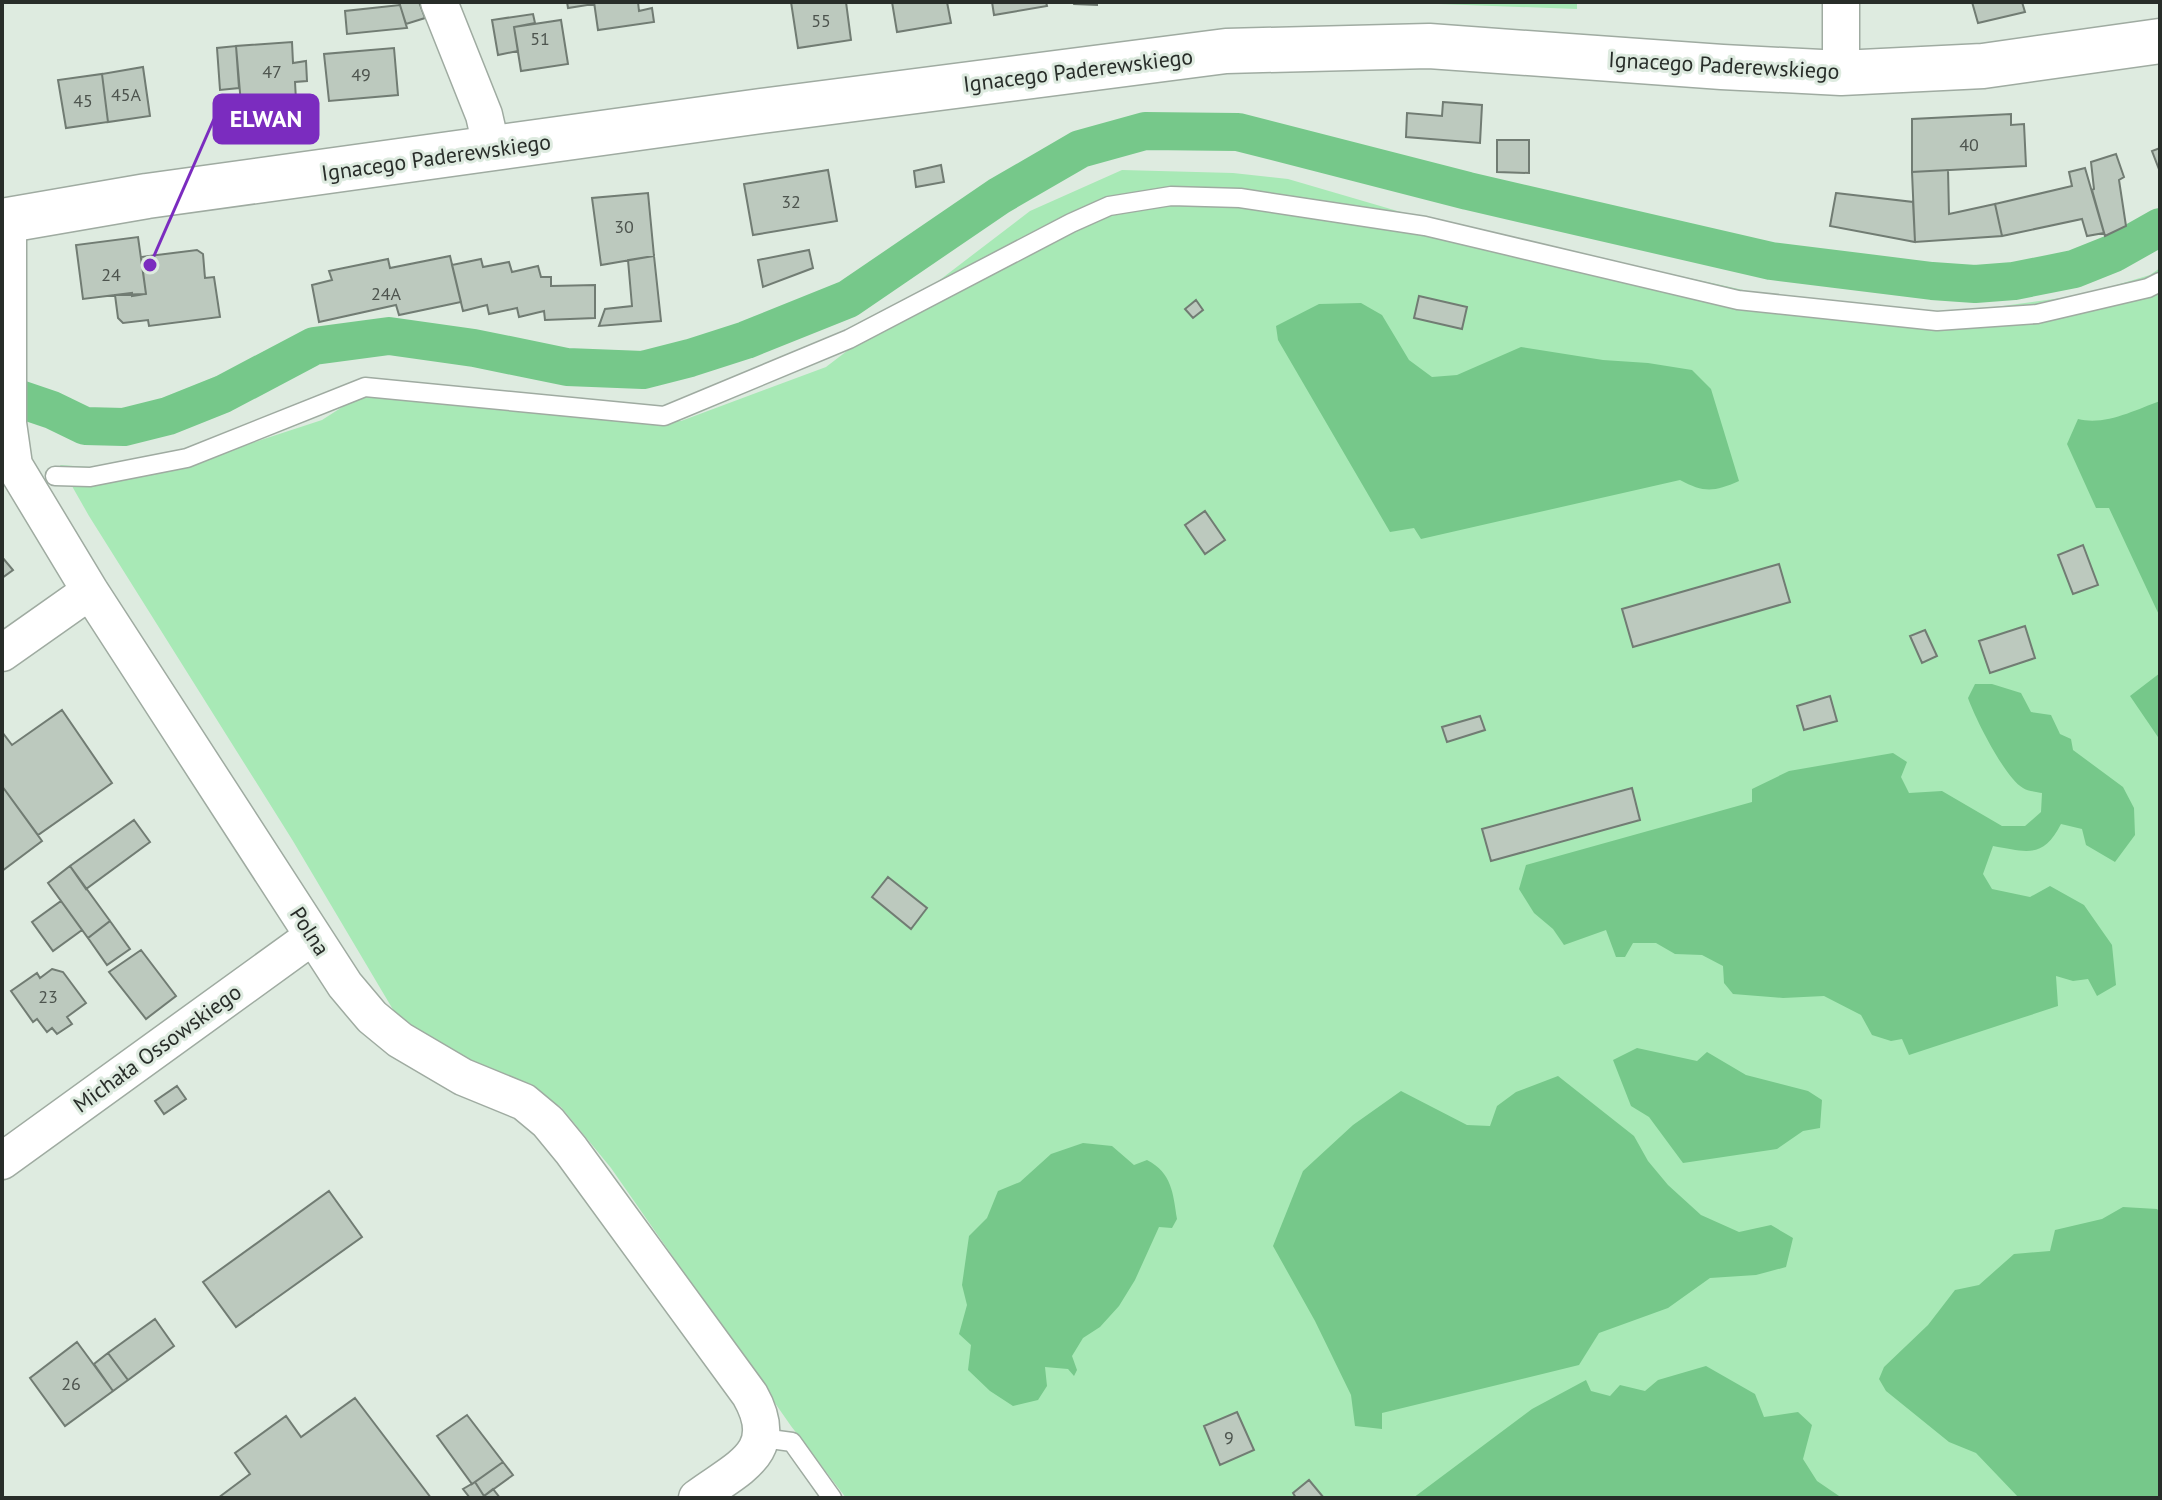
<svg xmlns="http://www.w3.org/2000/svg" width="2162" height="1500" font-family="'PT Sans',sans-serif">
<rect width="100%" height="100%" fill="#deebe0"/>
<path fill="#a8e9b6" d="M1385,2H1577V9Z
M1122,170L1233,173L1288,179L1435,222L1766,295L1908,311H1966L2083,295L2150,275L2160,268V1498H846L791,1426L611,1168L561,1107L512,1079L466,1067L412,1029L395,1013L293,841L89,516L60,465L163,472L322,420L375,386L681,421L826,367L1030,211Z"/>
<path fill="#76c88a" d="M1361,303L1382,315L1409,360L1432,377L1457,375L1521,347L1603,360L1648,363L1692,370L1711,389L1739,481C1714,492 1704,493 1680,480L1421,539L1414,528L1390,532L1278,340L1276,326L1319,304Z
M2160,401V617L2109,508H2096L2067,444L2078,419C2105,426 2135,410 2160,401Z
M2160,673V740L2130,696Z
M1975,684H1992L2021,693L2031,712L2051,715L2060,734L2071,739L2073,750L2123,787L2134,808L2135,835L2115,862L2086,845L2082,829L2061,824C2043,859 2027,852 1993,846L1983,874L1992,889L2030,897L2050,886L2084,905L2112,945L2116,985L2097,996L2088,979L2073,981L2056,976L2058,1006L1909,1055L1902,1039L1891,1041L1872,1035L1861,1015L1824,996L1783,998L1733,994L1724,983L1723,966L1702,955L1675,954L1656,943H1633L1625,957H1616L1606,930L1564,945L1553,929L1534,913L1519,889L1526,865L1752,802V789L1789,771L1893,753L1907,762L1901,777L1909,793L1942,791L2002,826H2025L2041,812L2042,793C2037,792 2027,791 2023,788C2005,778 1975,718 1968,698Z
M1637,1048L1697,1061L1707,1052L1746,1075L1808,1091L1822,1100L1820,1128L1803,1131L1777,1149L1683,1163L1649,1117L1631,1106L1613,1060Z
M1558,1076L1634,1136L1648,1161L1668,1185L1701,1215L1739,1232L1771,1225L1793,1238L1786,1267L1756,1275L1710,1278L1668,1308L1599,1333L1579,1365L1382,1413V1429L1355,1426L1351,1395L1315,1321L1273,1246L1303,1171L1353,1125L1401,1091L1467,1125L1490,1126L1497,1106L1516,1092Z
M1083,1143L1112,1146L1134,1165L1147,1160C1172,1173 1173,1193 1177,1219L1172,1228L1159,1227L1135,1280L1119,1306L1100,1327L1083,1338L1072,1356L1077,1370L1074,1376L1068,1369L1045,1367L1047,1386L1038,1400L1013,1406L990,1391L968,1370L971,1345L959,1334L967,1305L962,1285L969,1236L987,1218L998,1191L1020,1182L1051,1154Z
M2123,1207L2157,1209L2160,1212V1498H2019L1976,1453L1949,1442L1886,1391L1879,1379L1884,1367L1928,1325L1955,1290L1979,1285L2014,1254L2050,1251L2055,1230L2102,1219Z
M1706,1366L1755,1394L1764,1417L1798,1412L1812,1425L1803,1459L1817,1481L1842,1498H1413L1532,1409L1586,1380L1591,1391L1610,1396L1620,1385L1645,1391L1658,1380Z"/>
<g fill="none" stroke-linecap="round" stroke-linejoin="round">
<path stroke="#76c88a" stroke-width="38" d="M2,393L52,410L85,426L124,427L168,416L223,394L314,346L389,336L474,348L567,367L643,370L690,358L746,340L848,299L999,196L1080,149L1145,131L1238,132L1468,191L1771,261L1932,281L1975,284L2014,281L2074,269L2114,253L2160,227"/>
</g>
<path fill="#bcc9be" stroke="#717c73" stroke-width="2" d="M399,2H419L425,18L406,24Z
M567,2H594V4L568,8Z
M594,2H638L639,11L652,8L654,22L598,30Z
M791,2H846L851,40L798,48Z
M892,2H947L951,23L897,32Z
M992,2H1046L1047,6L994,15Z
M1073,2H1097V5L1074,4Z
M1972,2H2022L2025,12L1978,23Z
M400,5L407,28L347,34L345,11Z
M533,14L535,23L514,27L518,51L498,55L492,20Z
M561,20L568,64L521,71L514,27Z
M292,42L293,63L306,61L307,81L295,82L296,100L241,104L236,46Z
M236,46L239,88L220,90L217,48Z
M394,48L398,95L329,101L324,54Z
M143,67L150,116L108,122L102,74Z
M102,74L108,122L66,128L58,80Z
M1443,102L1482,105L1480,143L1406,137L1407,113L1442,116Z
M2011,114V125L2024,124L2026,166L1912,172V119Z
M1497,140H1529V173L1497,172Z
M2160,148V172L2152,151Z
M2116,154L2124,177L2119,180L2126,226L2105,236L2092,190L2094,189L2091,162Z
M941,165L944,182L916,187L914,171Z
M2085,168L2104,233L2087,236L2082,219L2002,236L1995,204L2072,186L2069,172Z
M828,170L837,221L753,235L744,184Z
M1948,170L1949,214L1995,204L2002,236L1915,242L1912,172Z
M648,193L654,256L601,265L592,198Z
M1836,193L1913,202L1915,242L1830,226Z
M138,237L146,294L132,296V293L83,299L76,245Z
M197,250L203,254L205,278L214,277L220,317L149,326L148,320L123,323L118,318L115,295L146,294L141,257Z
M809,250L813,268L763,287L758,260Z
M450,256L461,302L399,315L396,305L319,322L312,285L332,280L329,271L388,259L390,268Z
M654,256L661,321L599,326L605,309L632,306L628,260Z
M481,259L483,267L509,262L512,272L538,266L541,277H551V286L595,285V318L545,320L544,311L519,317L517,308L489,314L487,305L463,311L452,265Z
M1419,296L1467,307L1462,329L1414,318Z
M1196,300L1203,310L1193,318L1185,309Z
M1205,511L1225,540L1205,554L1185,525Z
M2083,545L2098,585L2073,594L2058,555Z
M2,557L13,570L2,578Z
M1779,564L1790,602L1633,647L1622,609Z
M2025,626L2035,658L1990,673L1979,641Z
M1925,630L1937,656L1922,663L1910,636Z
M1830,696L1837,721L1804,730L1797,706Z
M62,710L112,783L38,835L2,786V732L12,745Z
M1480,716L1485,730L1447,742L1442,727Z
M2,786L42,841L2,871Z
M1632,788L1640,820L1491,861L1482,829Z
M134,820L150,842L86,889L70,866Z
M70,866L110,921L88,938L48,883Z
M888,877L927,908L911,929L872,897Z
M61,901L82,930L53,951L32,922Z
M110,921L130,949L107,965L88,938Z
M141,950L176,996L146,1019L109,972Z
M52,969L63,972L86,1003L67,1017L72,1024L57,1034L52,1028L47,1032L37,1019L33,1022L11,991L37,973L40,978Z
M177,1086L186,1099L164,1114L155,1101Z
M329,1191L362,1237L236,1327L203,1282Z
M155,1319L174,1346L128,1380L108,1353Z
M77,1342L113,1391L65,1426L30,1378Z
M108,1353L128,1380L113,1391L94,1364Z
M355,1398L431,1498H218L250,1474L235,1453L286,1416L301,1437Z
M1237,1412L1254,1450L1220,1465L1204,1426Z
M467,1415L503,1462L472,1484L437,1436Z
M503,1462L513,1475L484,1496L475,1482Z
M1309,1480L1324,1498H1296L1293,1493Z
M475,1482L484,1496L493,1489L500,1498H470L463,1489Z"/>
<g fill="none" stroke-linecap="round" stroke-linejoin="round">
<defs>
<path id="service" d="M55,476L90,477L187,458L365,387L664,416L849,339L1071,223L1109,206L1171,196L1240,198L1425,226L1738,300L1937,321L2037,314L2148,288L2160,282
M762,1438L792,1442L832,1498"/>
<path id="minor" d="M439,2L484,115L492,150
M1841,73V2
M8,219V423L14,465L90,591L345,985L372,1017L400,1040L463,1077L524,1102L548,1122L571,1150L750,1395C783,1453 737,1468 697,1498
M2,653L90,591
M2,1161L313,936"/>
<path id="secondary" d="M2,221L147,196L761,111L1226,51L1429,46L1722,67L1841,73L1983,66L2160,41"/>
</defs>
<use href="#service" stroke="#9faba1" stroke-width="21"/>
<use href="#minor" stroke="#9faba1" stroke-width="39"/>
<use href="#secondary" stroke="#9faba1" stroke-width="47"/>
<use href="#service" stroke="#fff" stroke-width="18"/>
<use href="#minor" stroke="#fff" stroke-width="36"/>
<use href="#secondary" stroke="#fff" stroke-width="44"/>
</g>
<g text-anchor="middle" stroke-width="6" stroke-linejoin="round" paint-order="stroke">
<g font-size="18" fill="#4d544e">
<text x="821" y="27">55</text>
<text x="540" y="45">51</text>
<text x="272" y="78">47</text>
<text x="361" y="81">49</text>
<text x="126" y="101">45A</text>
<text x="83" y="107">45</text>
<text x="1969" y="151">40</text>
<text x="791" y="208">32</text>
<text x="624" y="233">30</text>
<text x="111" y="281">24</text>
<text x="386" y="300">24A</text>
<text x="48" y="1003">23</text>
<text x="71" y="1390">26</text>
<text x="1229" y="1444">9</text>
</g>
<g font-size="22" fill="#282d29" stroke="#deebe0">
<text transform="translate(1724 65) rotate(3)" y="8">Ignacego Paderewskiego</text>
<text transform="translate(1078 70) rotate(-7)" y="8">Ignacego Paderewskiego</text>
<text transform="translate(436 157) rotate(-8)" y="8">Ignacego Paderewskiego</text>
<text transform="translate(310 931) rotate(57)" y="8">Polna</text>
<text transform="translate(157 1048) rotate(-36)" y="8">Michała Ossowskiego</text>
</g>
</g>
<path fill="none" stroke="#7b2cbf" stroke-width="3" d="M150 265L214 119"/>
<circle fill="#7b2cbf" stroke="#deebe0" stroke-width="3" cx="150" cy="265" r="8"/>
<rect fill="#7b2cbf" stroke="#7b2cbf" stroke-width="3" x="214" y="95" width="104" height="48" rx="8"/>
<g font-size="24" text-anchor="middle" font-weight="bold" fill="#fff">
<text x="266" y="127">ELWAN</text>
</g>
<rect width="2162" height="1500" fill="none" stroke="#282d29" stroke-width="8"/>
</svg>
